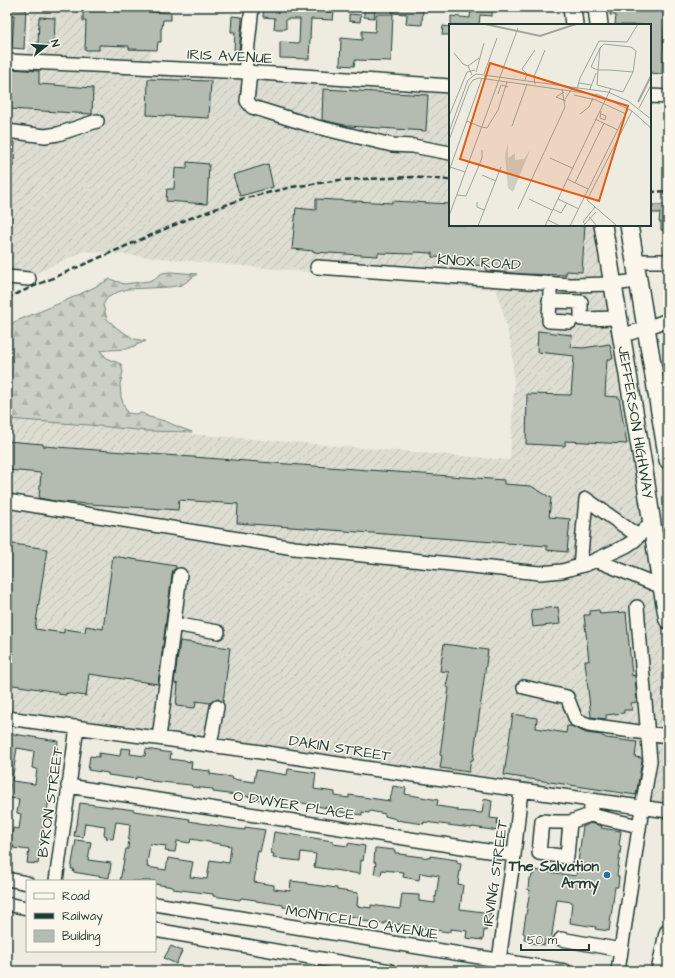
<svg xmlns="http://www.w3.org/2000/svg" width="675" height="978" font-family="'Architects Daughter',sans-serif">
<defs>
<pattern id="industrial-furrows" width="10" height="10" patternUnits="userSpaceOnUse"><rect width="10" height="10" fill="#ddddd2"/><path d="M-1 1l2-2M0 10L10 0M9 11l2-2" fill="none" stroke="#bdbfb5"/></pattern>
<pattern id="forest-firs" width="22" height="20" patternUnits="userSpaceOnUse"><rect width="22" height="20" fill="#cbcfc4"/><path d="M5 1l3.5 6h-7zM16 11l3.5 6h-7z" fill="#aeb3a9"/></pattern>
</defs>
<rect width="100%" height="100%" fill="#eeece1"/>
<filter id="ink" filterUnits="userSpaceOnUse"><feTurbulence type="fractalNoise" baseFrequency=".025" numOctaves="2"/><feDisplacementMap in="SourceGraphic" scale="8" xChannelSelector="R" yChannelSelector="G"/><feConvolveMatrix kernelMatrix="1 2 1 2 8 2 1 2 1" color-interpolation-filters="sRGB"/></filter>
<g filter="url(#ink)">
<path fill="url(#industrial-furrows)" d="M31,7H152L150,73L450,90V225H595L638,467L655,590L668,667V804L7,710V419L510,460L514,387L512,348L497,290L85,251L7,286V53L28,54Z"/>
<path fill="url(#forest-firs)" stroke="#75867c" d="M170,272L197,274L182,285L169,287L128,289L118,292L107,298L103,305L107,319L117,328L134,339L146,341L127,349L109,350L100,351L108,359L121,364L123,372L120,384L121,397L127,413L135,414L142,413L149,417L165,421L181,428L192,432L146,431L88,425L7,419V327L14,322C46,309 79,296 110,279L124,284L149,281L154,279L162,273Z"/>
<path fill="#b4bbb0" stroke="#1f3d34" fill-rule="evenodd" d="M83,7H140V10L152,11V12L171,13V20H163L162,28H161V42H158L157,50L129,49V46L99,45V50H85L86,21H83Z
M264,7H288V9H311V11L334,12L333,20L311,19L309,59L280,58V42L299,43L300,19H286V29H274L275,18L263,17Z
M364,7H375L374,18L364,17Z
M393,7H423L422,25L406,24L407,14L392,13Z
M475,7H492V16L480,15L479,25H451V16L470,18L471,8H475Z
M610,7H666L665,24L664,30L662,74L650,73V25H615L616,15H610Z
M9,8L26,9L24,49L12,48L14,15H9Z
M349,14L361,15L360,22L349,21Z
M376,14H393L391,61L355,60L354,66L340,65L341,38L362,40V31L375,32Z
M232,16L242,17V22L239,50H234L235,32H231Z
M39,17L55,18L54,45H38Z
M443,26L450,27V35H442Z
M11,69L39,71V84L93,88L92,114L9,109Z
M148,79L211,81L209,118L147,115Z
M323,89L428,95L426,131L349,126L322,120Z
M7,141L15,142L14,166L7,165Z
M187,162L209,164L207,204L166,201L167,189H174L175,168L187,169Z
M268,164L273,187L240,196L233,175Z
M316,199L392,203V201L450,204V225H585L582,272L566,271V275L524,274L486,271V266L474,265L472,259L432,257V253L415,252L414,254L378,253V256L314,252V251L292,249L296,208L316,210Z
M662,204L668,205V230H661V222H659L660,213H651L652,205H662Z
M538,331L572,335L571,347L583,348L610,344L613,359H607L605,396L619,397L627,444L565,441V446L526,444L527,394L571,395L574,356L537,352Z
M7,441L43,444V446L504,480V484L531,486L551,498L549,517L570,519L567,552L547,550V546L237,523L238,504L179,500L178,510L60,502L39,498L41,473L7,470Z
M7,543L47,549L35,629L64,633V629L85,632L86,626L103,629L113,556L176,566V568L173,570L172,574L158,684L89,674L86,696L66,693V695L58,694V692L7,684Z
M558,607L560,624L533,627L531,610Z
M599,610L600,614L626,612L632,676L635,675L637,702L631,703L632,710H624V713L606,715V719L591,717L585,661H589L584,615H590V611Z
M180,641L230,648L223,702L218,699L214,700L210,703L196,701L195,708L176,706L178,684L174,683Z
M444,644L488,650L473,760H471L469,772L440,768L442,756L440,755L449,688L446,687L449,672L440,671Z
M513,714L537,718L536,728L566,733L567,726H571L586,733L601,735L606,738L637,742L635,757L642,758V761L636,795L504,775Z
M7,733L58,741L55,768H50L48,786H51L46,818H45L42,834L38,864L27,863L29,850L13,848L14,846H10L13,828L19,829L21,814L17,813L19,799L7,798V791H9L10,784H7ZM17,748L34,751L32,768L37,769L35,784L12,781Z
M121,748L131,749L130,754L145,756L146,749L171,753L170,759L192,762L191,769L210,771V774L232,777V779L254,782L256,770L287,775L288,769L316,773L314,789L335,792V796L349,798V795L390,801L393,786L406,788L405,794L438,800L437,806L457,809V811L482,813L484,799L492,801L490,818L498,819L497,824H500L499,831L472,827V828L424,822V824L396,820V819L385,816V814L370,811L369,813L362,812V815L334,811V809L316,806V805L295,802L280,801V802L266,800V801L251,798L252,797L213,792V789L192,787V786L191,785L151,781L150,779L136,777V779L108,775V773L88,770L90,756L99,757V753L120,756Z
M80,803L120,808L134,810V811L190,819L189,821L230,828L245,830V827L265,830L260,852L258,851L255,869L256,870L254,882L274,885V889L290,891L291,881L307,883V884L337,888V890L358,893L357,906L371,908V905L400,909L402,894L419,895V901L435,903V896L436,897L439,876L420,873L419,880L403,877L404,872L382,870L381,875L374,874L376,863L374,862L375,848L395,850V853H399V854L430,858V856L457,860V863L461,864L458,884L463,885L460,909L491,913L489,926H487L486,931L484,930L483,940L466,938L467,931L451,929V931H449L448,932L385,922V924L363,921V918L321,912V911L307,908V909H302V910L283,907V905L256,901V900L241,898L240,900L213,896V894L173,889V887L155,884V881H120L126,849H128L130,824L116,822L113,839L106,838L107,836L104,835L105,826L85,823L83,837L74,836L76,824H77ZM191,839L231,846L229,863L210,860L207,879L190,877L193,862L168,858L166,870L147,867L148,863H147L150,844L166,846L165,851L175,852L177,841L190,843Z
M590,823L602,826L601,828L621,831L619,845L621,846L617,876L619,877L618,887H615L609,931L595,929L596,927L570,923L572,902L557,900L551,941L545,940V945L531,943V941L524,940L525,934L523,933L530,890H528L529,878L531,879L532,875H533L534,870L576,876L583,826H586V825Z
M274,832L333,841V844L348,846V843L365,846L363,861L361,860L360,874L314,867L316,854L301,852L300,861L273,858L274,854L271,853Z
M76,840L91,842L88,860L111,863L109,878L73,872L74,869H71Z
M171,946L182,951L176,964L164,958Z"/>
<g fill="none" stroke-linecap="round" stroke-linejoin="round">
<defs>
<path id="minor" d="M7,61L245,72L450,86
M245,72L252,7
M250,73L247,101L252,107L317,127L392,145L413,146L450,153
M650,96L668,97
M7,131L45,136L58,134L97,121
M635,261H668
M317,267L571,285L612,284L638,281
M7,277L29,279
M550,292L549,321L570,322
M549,301L581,302V319L618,318
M621,336L646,328L668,320
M7,501L294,548L540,573L562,571L587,564L626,546L635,540L652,521
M596,560L662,587H668
M580,566L586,499L638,536
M174,624L218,632
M524,687L567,697L576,720L589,725L668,736
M7,718L254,751L365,768L521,790L668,811
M159,738L180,575
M210,745L217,707
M68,786L514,855
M591,808L590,815L639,826
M570,822L567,857L539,853L542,821L554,822H570L590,815
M7,879L27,883
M56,881L77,727
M7,904L27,908
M155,904L565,971
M155,930L390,971
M561,939L621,950
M499,960L514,855L521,790
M618,971L642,808L650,761L637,607"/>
<g id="major">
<path d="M572,7L574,25"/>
<path d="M597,7L599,25"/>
<path id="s1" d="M603,225L645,477L659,571L668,620"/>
<path d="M629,225L668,460"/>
<path d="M660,971L668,933"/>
</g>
</defs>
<use href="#minor" stroke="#1f3d34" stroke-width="16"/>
<use href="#major" stroke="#1f3d34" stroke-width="20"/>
<use href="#minor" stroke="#fbf7ec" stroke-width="13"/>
<use href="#major" stroke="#fbf7ec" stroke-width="17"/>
<path stroke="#1f3d34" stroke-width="2.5" stroke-dasharray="6 3" stroke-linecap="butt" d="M650,192L668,191
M7,298L188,219L242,199L292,187L340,180L411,177L450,180"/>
</g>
</g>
<circle fill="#1f6fb2" stroke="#fbf7ec" stroke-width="1.5" cx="607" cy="875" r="4"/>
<g text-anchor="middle" stroke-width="3" stroke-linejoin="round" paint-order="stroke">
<g font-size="15" fill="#1f3d34" stroke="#fbf7ec">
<text transform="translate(230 56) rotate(3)" y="5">IRIS AVENUE</text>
<text transform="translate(479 262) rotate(4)" y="5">KNOX ROAD</text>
<text dy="5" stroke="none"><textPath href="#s1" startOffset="200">JEFFERSON HIGHWAY</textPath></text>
<text transform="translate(340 748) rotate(9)" y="5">DAKIN STREET</text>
<text transform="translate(50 802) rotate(-82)" y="5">BYRON STREET</text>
<text transform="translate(294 805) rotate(9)" y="5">O DWYER PLACE</text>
<text transform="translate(495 873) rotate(-82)" y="5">IRVING STREET</text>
<text transform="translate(362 922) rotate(9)" y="5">MONTICELLO AVENUE</text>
</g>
<g font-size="15" font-weight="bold" fill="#1f3d34" stroke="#fbf7ec" text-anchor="end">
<text x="599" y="871">The Salvation<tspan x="599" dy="17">Army</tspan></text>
</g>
</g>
<g transform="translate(449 24)">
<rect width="202" height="202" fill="#eeece1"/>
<path d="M59,119V134L66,129V136L75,135L81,126L64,168L59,164L56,131Z" fill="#cbcfc4"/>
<path fill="none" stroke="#9fa89f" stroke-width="2" d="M36,0L91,12L127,0M189,78L202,52"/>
<path fill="none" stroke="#9ba69c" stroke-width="1" d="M151,24L149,46L142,43L151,24L155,20L182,23L187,27L184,48M5,29L14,40L19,42M149,46H161L184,48L174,68L148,61ZM27,48L35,19M35,50L48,14M23,51L19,42L30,34M76,56L78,50L73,45L86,26M130,59L142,61M86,60L85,53L96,26M128,65L131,54L150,17L178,18L189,0M141,65L147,49M115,68L107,73L117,77M49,70L52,61L59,63M125,71L147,76L177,90M116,75L124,63M190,84L202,61M152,87L151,94L156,96L157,92L152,90M131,90L140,83L144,74M0,92L18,48L26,46M146,95L169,106M18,97L32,103M63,102L78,60M33,103L38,104L49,86L58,58M0,108L19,56L27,50L159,68L179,77L202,95M0,116L20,62L24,56L30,54L150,71L183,87L202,104M101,134L123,144M1,143L16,148M0,147L33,54M33,151L47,157M118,155L139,165M126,159L155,99M8,171L17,172L33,134V126M80,175L103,186M109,175L130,185M28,178V183L35,186M69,185L116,83L113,65M104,185L112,189L118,179M0,192L69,4M140,193L148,202M99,196L111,202M136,200L134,198L146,183M167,201L138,176L183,87M29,202L52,143M96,202L162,64M121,202L179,85M134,202L147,188"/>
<path fill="#e8590c" fill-opacity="0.15" stroke="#e8590c" stroke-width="2" d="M41,39L179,82L150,177L11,135Z"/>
<rect width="202" height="202" fill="none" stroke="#1f3d34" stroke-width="2"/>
</g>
<rect width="675" height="978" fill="none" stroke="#fbf7ec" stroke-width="24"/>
<rect x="12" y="12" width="651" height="954" fill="none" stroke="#1f3d34" stroke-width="1.5" filter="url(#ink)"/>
<rect x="26" y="880" width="130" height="72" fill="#fbf7ec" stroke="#a3ada2"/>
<rect x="34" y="893" width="20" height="6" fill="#fbf7ec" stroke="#a3ada2"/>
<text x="62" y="900" font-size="12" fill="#1f3d34">Road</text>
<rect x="34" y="913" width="20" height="6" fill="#1f3d34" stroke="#a3ada2"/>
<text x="62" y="920" font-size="12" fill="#1f3d34">Railway</text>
<rect x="34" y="930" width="20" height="12" fill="#b4bbb0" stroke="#a3ada2"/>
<text x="62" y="940" font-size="12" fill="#1f3d34">Building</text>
<g transform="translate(46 46) rotate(73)" stroke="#fbf7ec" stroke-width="3" paint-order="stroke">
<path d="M0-3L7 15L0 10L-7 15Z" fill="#1f3d34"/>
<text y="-6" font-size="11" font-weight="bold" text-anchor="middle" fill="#1f3d34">N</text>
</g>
<path d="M521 944v6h68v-6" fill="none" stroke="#1f3d34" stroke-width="2"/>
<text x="527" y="944" font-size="12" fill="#1f3d34" stroke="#fbf7ec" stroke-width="3" paint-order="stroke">50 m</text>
</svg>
